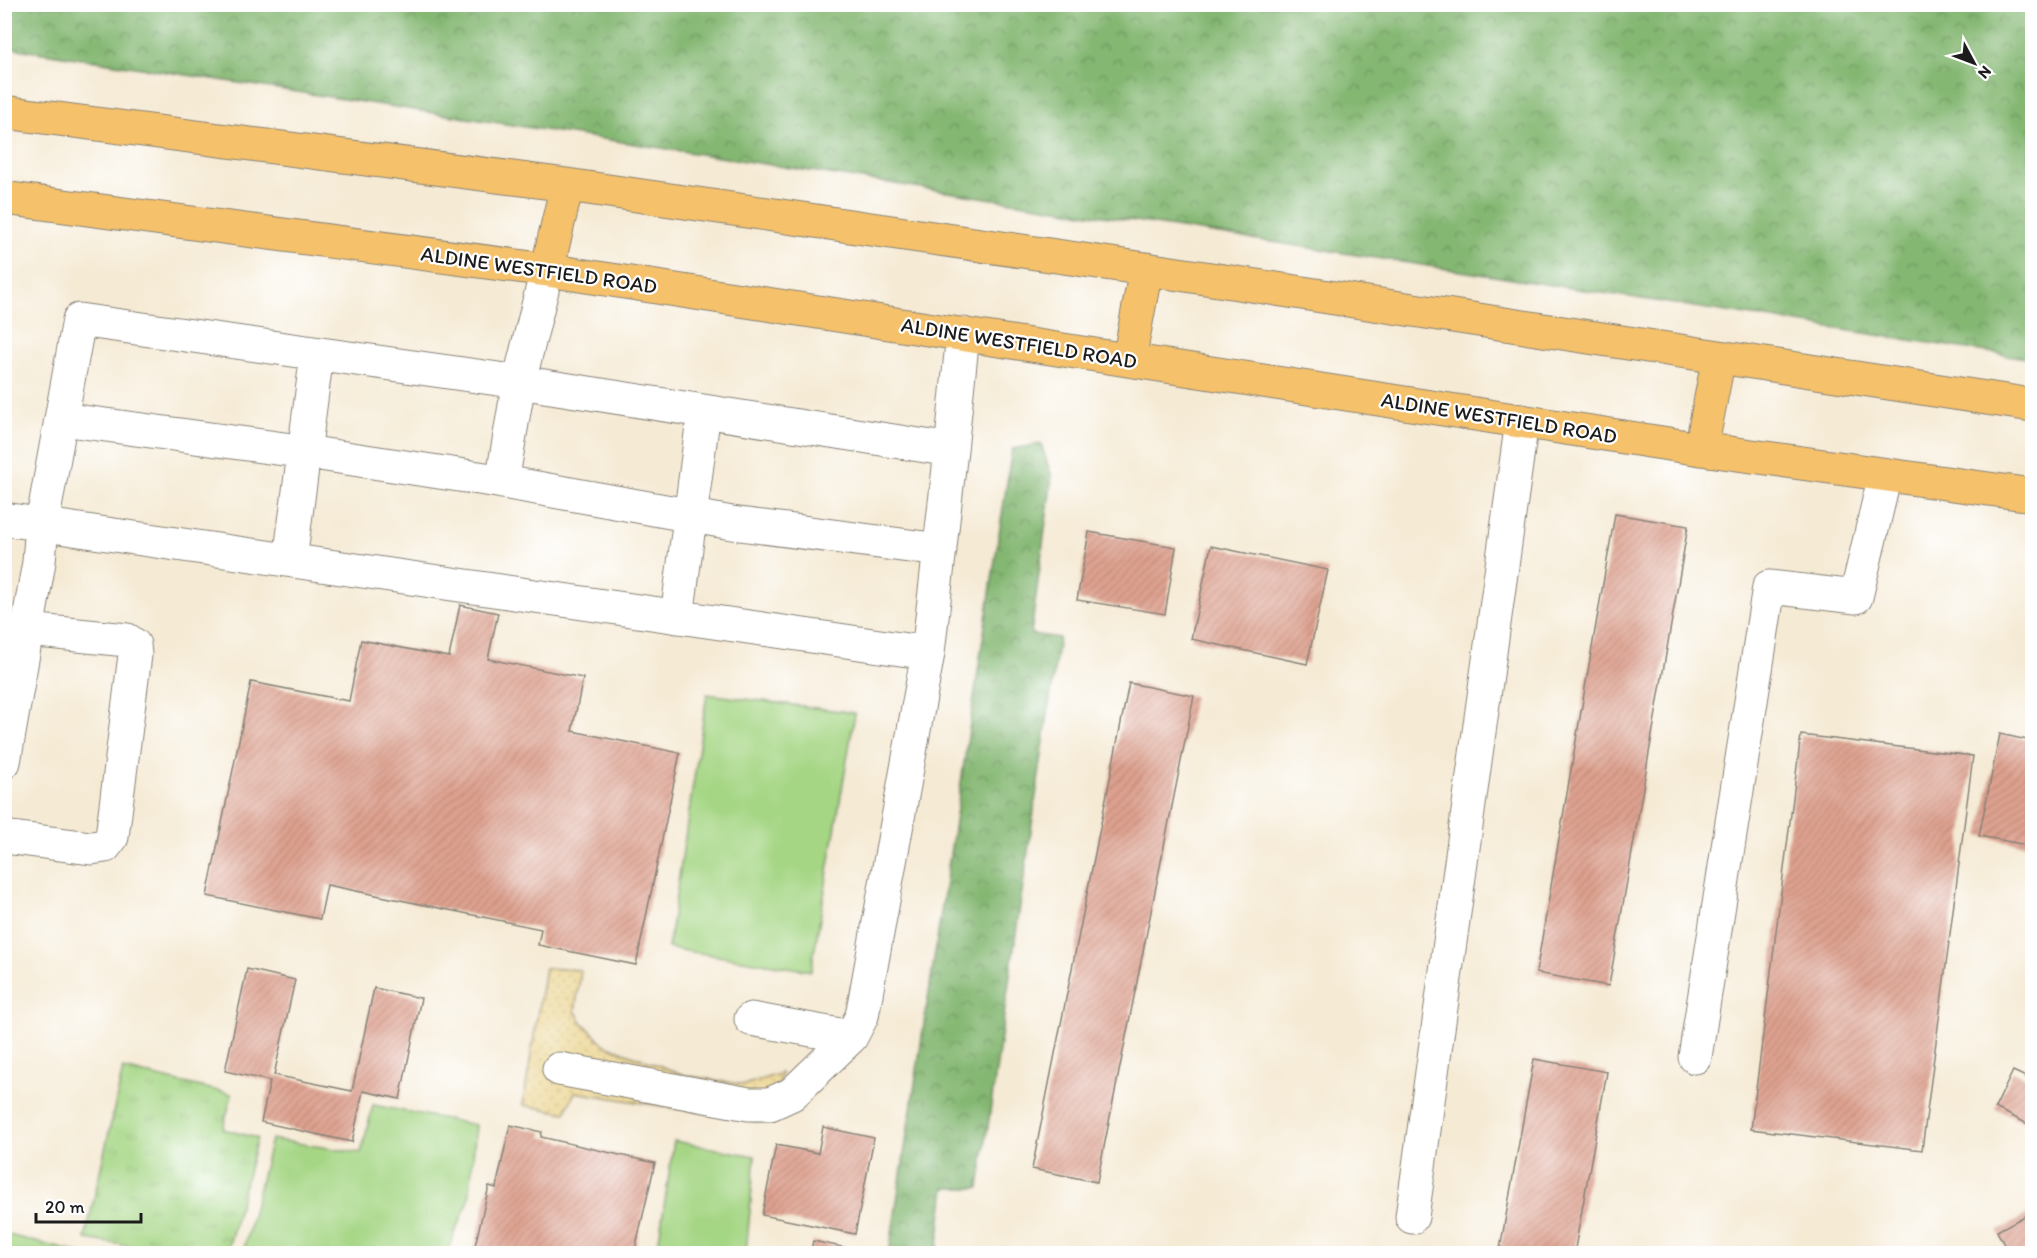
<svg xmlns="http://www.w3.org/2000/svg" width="2037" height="1258" font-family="Itim,sans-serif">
<defs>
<pattern id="forest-crowns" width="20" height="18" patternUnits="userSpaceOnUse" patternTransform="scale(1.5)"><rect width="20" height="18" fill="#84b772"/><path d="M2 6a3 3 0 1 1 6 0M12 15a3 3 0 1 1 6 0" fill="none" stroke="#6b945d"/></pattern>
<pattern id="sand-dots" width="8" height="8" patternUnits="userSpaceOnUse" patternTransform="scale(1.5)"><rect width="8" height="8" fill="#eeda9e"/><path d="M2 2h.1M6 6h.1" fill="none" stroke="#ccba88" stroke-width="1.8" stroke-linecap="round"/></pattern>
<pattern id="park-tufts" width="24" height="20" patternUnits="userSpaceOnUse" patternTransform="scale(1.5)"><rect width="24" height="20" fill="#a5d684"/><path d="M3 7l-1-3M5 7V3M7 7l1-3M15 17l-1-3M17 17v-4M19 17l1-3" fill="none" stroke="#8db771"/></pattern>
<pattern id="building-hatch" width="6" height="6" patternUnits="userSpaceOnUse" patternTransform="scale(1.5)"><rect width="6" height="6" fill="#dea18f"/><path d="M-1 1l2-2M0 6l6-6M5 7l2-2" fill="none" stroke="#be8a7b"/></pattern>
</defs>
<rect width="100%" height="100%" fill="#fff"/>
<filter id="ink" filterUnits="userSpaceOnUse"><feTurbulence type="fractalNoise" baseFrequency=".0167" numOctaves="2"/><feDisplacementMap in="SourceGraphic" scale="12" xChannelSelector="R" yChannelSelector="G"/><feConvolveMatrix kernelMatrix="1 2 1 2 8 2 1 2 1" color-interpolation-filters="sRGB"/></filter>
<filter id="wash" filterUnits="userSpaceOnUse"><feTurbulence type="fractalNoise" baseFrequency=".008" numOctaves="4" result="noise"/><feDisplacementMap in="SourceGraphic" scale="24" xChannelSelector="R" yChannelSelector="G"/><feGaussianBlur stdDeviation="1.35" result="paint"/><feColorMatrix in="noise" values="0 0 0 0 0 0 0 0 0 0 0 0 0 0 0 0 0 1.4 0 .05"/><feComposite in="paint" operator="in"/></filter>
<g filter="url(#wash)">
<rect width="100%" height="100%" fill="#f5ead4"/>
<path fill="#a5d684" stroke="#607950" stroke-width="1.5" d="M707,694L855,713L811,971L668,948Z
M373,1105L476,1125L469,1200L446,1253H243L271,1139L361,1153Z
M674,1141L755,1156L746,1253H657Z
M5,1234L78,1253H5Z"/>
<path fill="url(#forest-crowns)" stroke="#506a47" stroke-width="1.5" d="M4,5H2032V359L5,47Z
M1041,444L1052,477L1031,634L1059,638L979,1188H945L937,1253H889L1012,449Z"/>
<path fill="url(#sand-dots)" stroke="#857b5d" stroke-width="1.5" d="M545,968L581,970L575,1011L582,1022L605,1045L684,1075L744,1085L781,1073L772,1124L575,1092L565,1113L523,1105Z"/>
<path fill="url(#park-tufts)" stroke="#607950" stroke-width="1.5" d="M123,1069L232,1094L223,1129L257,1138L227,1253H172L85,1239Z"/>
<g id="blocks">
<path fill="url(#building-hatch)" d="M1615,514L1688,526L1609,986L1536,973Z
M1089,532L1176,547L1165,614L1077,600Z
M1211,546L1328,570L1307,664L1191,639Z
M460,605L498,613L488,659L583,678L572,731L680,753L636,965L538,945L541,929L327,885L320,919L207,896L251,682L349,701L361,640L449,657Z
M1129,683L1194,696L1097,1182L1032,1169Z
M2000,734L2032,741V846L1979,836Z
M1801,735L1973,756L1922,1150L1751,1129Z
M247,969L295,980L274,1075L352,1091L374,988L421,998L400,1099L363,1091L352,1142L261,1122L270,1081L225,1071Z
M1534,1059L1607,1072L1574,1254H1528L1500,1249Z
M2013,1071L2032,1080V1126L1995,1108Z
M510,1125L542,1132L541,1137L655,1163L634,1254H473L489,1186L496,1188Z
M823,1127L874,1138L855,1234L762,1215L776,1145L818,1153Z
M2032,1212V1254H2009L1997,1231Z
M813,1241L862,1251V1254H810Z"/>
</g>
</g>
<g filter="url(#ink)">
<use href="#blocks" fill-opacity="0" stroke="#888378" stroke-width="1.5"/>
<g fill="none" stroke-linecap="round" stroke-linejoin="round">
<defs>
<path id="minor" d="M547,270L519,382L951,450L963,334
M61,419L299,451L492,480L732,523L940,550
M4,519L928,653L951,450
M290,560L317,354
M677,617L704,411
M4,762L39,562L42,524L79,320L519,382L502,482
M4,837L91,848L105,846L112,837L135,655L134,645L127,640L28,630
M751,1019L851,1037
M1695,1057L1769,587L1856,597L1885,475
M559,1069L749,1104H770L792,1094L851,1037L862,1016L928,653
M1412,1217L1522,421"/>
<path id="major" d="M4,112L567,185L1146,269L2032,405
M4,198L547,270L1701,449L2032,495
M547,270L567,185
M1129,360L1146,269
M1701,449L1719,357"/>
</defs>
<use href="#minor" stroke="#888378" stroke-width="35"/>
<use href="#major" stroke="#888378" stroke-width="35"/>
<use href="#minor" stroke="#fff" stroke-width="33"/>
<use href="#major" stroke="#f5c16b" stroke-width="33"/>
</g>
</g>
<g text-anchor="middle" stroke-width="4.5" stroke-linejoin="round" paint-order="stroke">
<g font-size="21" fill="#1c1c1c" stroke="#fff">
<text transform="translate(539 270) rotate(8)" y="7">ALDINE WESTFIELD ROAD</text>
<text transform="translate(1019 343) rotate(9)" y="7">ALDINE WESTFIELD ROAD</text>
<text transform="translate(1499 418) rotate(9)" y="7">ALDINE WESTFIELD ROAD</text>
</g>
</g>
<rect width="2037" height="1258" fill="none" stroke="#fff" stroke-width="24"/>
<g transform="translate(1974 63) rotate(131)" stroke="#ffffff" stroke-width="4.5" paint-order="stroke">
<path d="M0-4.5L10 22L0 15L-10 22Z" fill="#1c1c1c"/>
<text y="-9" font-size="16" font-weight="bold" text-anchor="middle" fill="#1c1c1c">N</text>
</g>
<path d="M36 1213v9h105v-9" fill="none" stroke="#1c1c1c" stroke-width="3"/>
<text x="45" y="1213" font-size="18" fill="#1c1c1c" stroke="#ffffff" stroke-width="4.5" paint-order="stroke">20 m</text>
</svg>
